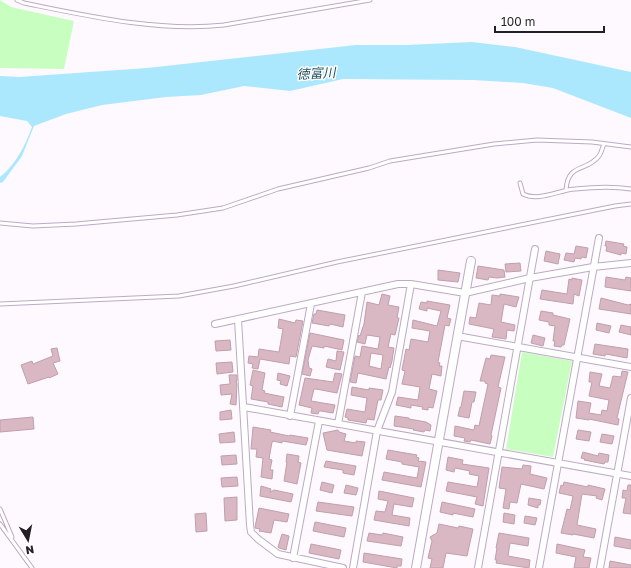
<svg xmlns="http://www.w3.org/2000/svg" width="631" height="568" font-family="'Golos Text','Noto Sans JP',sans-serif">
<rect width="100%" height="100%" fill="#fdf9fe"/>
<path fill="#c8ffc1" d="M0,0L11,7L74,21L64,69L0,68Z
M522,352L572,361L553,457L506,449Z"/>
<path fill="#abe8fd" d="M472,42L515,47L631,72V118L553,88L523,83L473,80L343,79L290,91L244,86L201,95L166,97L102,105L66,114L34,126L22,156L3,182L0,183V177C16,164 25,146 32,127L27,121L0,116V76L19,77L147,68L356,45H406Z"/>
<path fill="#dab8c3" stroke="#c09faa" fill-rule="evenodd" d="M606,241L624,244L623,246L627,247L626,254L621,253V255L606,251L607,246H605Z
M576,246L588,248L586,258L582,257L581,259L575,258L574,262L564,260L566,253L574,254Z
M546,251L560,254L558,264L544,261Z
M520,263L521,271L506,272L505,264Z
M478,266L504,270L505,277L497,278L489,277L488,280L476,278Z
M438,270L460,273L458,282L438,280Z
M606,277L625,280L626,277L631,278V291L605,287Z
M572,278L582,280L579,296L574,294L573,304L540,299L542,290L567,294L569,279L572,280Z
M382,294L390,296L388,305L399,307L397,318H399L395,335L391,334L388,347L394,348L392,361L390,368L389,367L386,379L358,373L356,383L350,382L355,356L360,357L362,346L378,349L380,337L367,335L365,344L357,342L359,335L360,336L364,324L367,302L379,305ZM371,353L383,355L381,369L369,366Z
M500,294L519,297L516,307L504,304L501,322L515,325L514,331L507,330L506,339L492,337L494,329L469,324L470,317L476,318L479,303L491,305L492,295L500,296Z
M601,298L628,305L631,304V314L599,309Z
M427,301L450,305L447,318L451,319L449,326L445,325L438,362L440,363L439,366H442L441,376L432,374L429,389L437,391L433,408L428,407V410L422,409L423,407L411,405V408L396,405L398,397L418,400L420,387L402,384L405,371L402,370L406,349L409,350L411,339L428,342L430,331L412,328L413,320L437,326L441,311L427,308V311L419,309L421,302L427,303Z
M317,310L345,315L343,327L330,324L329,326L312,323L314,314H316Z
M541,311L553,313V315L570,319L564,345H562L561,347L554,346L555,341H553L555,326L549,325V322L539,320Z
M279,319L295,323L296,320L303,321L296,357L290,356L289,364L260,359L258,369L252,368L253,364L248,363L249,356L258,357L259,349L279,352L283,329L278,328Z
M597,323L611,326L609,333L596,330Z
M621,325L631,327V335L619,332Z
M310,333L344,340L342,350L324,346V348L312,346L308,360L309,368L312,369L310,376L302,374Z
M533,335L545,338L543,346L531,343Z
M230,340L231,350L216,351L215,341Z
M595,344L628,349L627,358L606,354L605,356L593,354Z
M57,348L60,361L53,363L58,374L49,378V377L28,384L21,365L32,361L33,364L53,356L51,349Z
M337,351L344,352L340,370L326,367L328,359L336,361Z
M491,355L505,357L498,387L501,388L491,435L492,436L490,444L471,440L470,442L464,441L465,438L454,436L455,426L474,430L475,425L479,426L488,384L485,383V381H480L486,358L490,359Z
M232,362L233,372L217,374L216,363Z
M253,370L265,373L262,390L265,391L264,393L284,397L282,407L268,404V402L251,399L253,386L250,385Z
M622,371L628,372L620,405L617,418L619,419L618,425L589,419V420L576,418L578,401L591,403L589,413L601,415L602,410L607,411L609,400L589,396L592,382H589L590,372L602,374L599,386L610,388L613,376L621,377Z
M278,373L290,376L287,386L280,384L281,381L277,380Z
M335,373L342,374L337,393L316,389H314L311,401L335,405L333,413L321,411H319L318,414L311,413L312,408L299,405L305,378L333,382Z
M229,375H237V381H236L237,384L236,405L230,404L232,394L221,395L220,385L230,384Z
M352,387L369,390V388L383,390L381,400H378L374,420L367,419L366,423L348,420V418L345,417L347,409L365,412L367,398L351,395Z
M464,391L476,392L474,402H472L469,418L458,416L460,407H461Z
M231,410L232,419L220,420V412Z
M395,416L409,418V419L426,422L431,425L430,431L425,430L424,432L413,430L414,429L394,426Z
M33,417L34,429L0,432V420Z
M253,427L271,430L270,432L289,436L290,435L308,438L306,445L282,441V443L273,441V442H272L269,459L272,460L270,470H273L272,479L261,477L263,458L256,457L257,449H251Z
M338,430L339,432L346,434L344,441L356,443V441L365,442L362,456L327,450L323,433Z
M578,430L591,432L589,441L576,439Z
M234,432L235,442L220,443L219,434Z
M602,434L614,436L612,444L600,442Z
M388,450L417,455L416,457L419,458L418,461L426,462L421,487L382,480L384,472L417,478L419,467L402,464V462L386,459Z
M583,452L598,456L599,453L609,455L608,462H605L604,464L584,460L585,459L581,458Z
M287,454L299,456L298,462L301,463L297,484L284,481L287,462H286Z
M236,455L237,464L222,465L221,456Z
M448,457L463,460L462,464L489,468L483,506L475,504L477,497L446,491L448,482L477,487L479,476L469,474L470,471L455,468L454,472L446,470Z
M326,461L356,466L354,475L343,473V470L324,467Z
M523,465L531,466L530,474L547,478L544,489L521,484L517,503L510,502L509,509L503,508L506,489L499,488L502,467L522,469Z
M237,477L238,486L222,487L221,478Z
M322,482L334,485L332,493L320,490Z
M564,482L588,487V485L605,489L602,500L596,498L597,496L582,494L577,525L596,529L594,538L573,534V535L561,533L567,509L570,510L573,496L559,493L561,485L563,486Z
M346,485L358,488L356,495L344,493Z
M628,485H631V514L623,513L626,498H622L623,490L627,491Z
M261,486L271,489L270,492L274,490L293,494L291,502L260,496Z
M379,491L414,498L412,507L394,504L392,515L410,518L409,526L374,520L376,511L385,512L388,501L378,499Z
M237,497V520L225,521L224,498Z
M529,498L541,500L540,505H538V508L528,505Z
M318,502L354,507L352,516L316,511Z
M442,502L475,509L473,517L453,513V515L440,512Z
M259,508L289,514L287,522L274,520L271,533L259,531L260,529L255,528V527Z
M206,513L207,531L196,532L195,514Z
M504,513L515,515L514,524L503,522Z
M525,516L537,518L535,525L524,523Z
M315,522L346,528L344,537L313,531Z
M439,524L458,528L459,526L473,529L467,556L446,553L443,568H430L432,559L428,558L432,541L430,537L437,533Z
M369,533L382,535L383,533L403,537L401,546L367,541Z
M499,533L529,538L528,546L510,543L508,556L530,560L529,568L496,563L497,560H495L497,548H496Z
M282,534L289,536L286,550L279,548L278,547Z
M615,537L631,540V549L614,546Z
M311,544L341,550L339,559L309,553Z
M557,544L585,550L583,557L591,558L589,568H574L576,557L556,553Z
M364,553L402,559L401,566H397V568L363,562Z
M610,561L631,565V568H609Z"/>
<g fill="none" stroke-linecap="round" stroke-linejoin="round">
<defs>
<path id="lane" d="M17,0L24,3C88,16 158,32 224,25L370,0
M520,183L523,194C538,202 559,190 575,189C593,187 613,186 631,189
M566,190C568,162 586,173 599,156C602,152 602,148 604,144
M0,223L33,226L76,224L177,215L223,208L278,189L369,168L390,161L494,144L537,140L592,142L631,147
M0,304L179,296L234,286L337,262L615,206L631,204
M0,509L12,537
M0,524L32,568"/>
<path id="street" d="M238,319L250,525L251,532L258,539L278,554L343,568
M215,324L398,284H411L465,293L530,278L593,267L631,263
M457,336L631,367
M244,407L631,476
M290,416L311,304
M338,424L362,292
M293,558L319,421
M353,568L377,431L392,392L411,284
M478,568L535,249
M539,568L599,238
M600,568L631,398"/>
<path id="secondary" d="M416,568L471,261"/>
</defs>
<use href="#lane" stroke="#bdaac4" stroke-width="5"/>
<use href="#street" stroke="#bdaac4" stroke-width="8"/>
<use href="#secondary" stroke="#bdaac4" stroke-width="10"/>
<use href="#lane" stroke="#fff" stroke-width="3"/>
<use href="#street" stroke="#fff" stroke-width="6"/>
<use href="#secondary" stroke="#fff" stroke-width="8"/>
</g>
<g text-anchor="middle" stroke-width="3" stroke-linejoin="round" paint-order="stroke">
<g font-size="13" font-style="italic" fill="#1d4e5d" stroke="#fff">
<text transform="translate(316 73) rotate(-3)" y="5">徳富川</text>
</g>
</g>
<g transform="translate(28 540) rotate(170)" stroke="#ffffff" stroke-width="3" paint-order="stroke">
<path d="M0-3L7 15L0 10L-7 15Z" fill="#251e28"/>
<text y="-6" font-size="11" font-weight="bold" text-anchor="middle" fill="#251e28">N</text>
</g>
<path d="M495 26v6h109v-6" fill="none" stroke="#251e28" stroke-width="2"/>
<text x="501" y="26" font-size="12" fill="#251e28" stroke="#ffffff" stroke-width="3" paint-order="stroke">100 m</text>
</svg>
